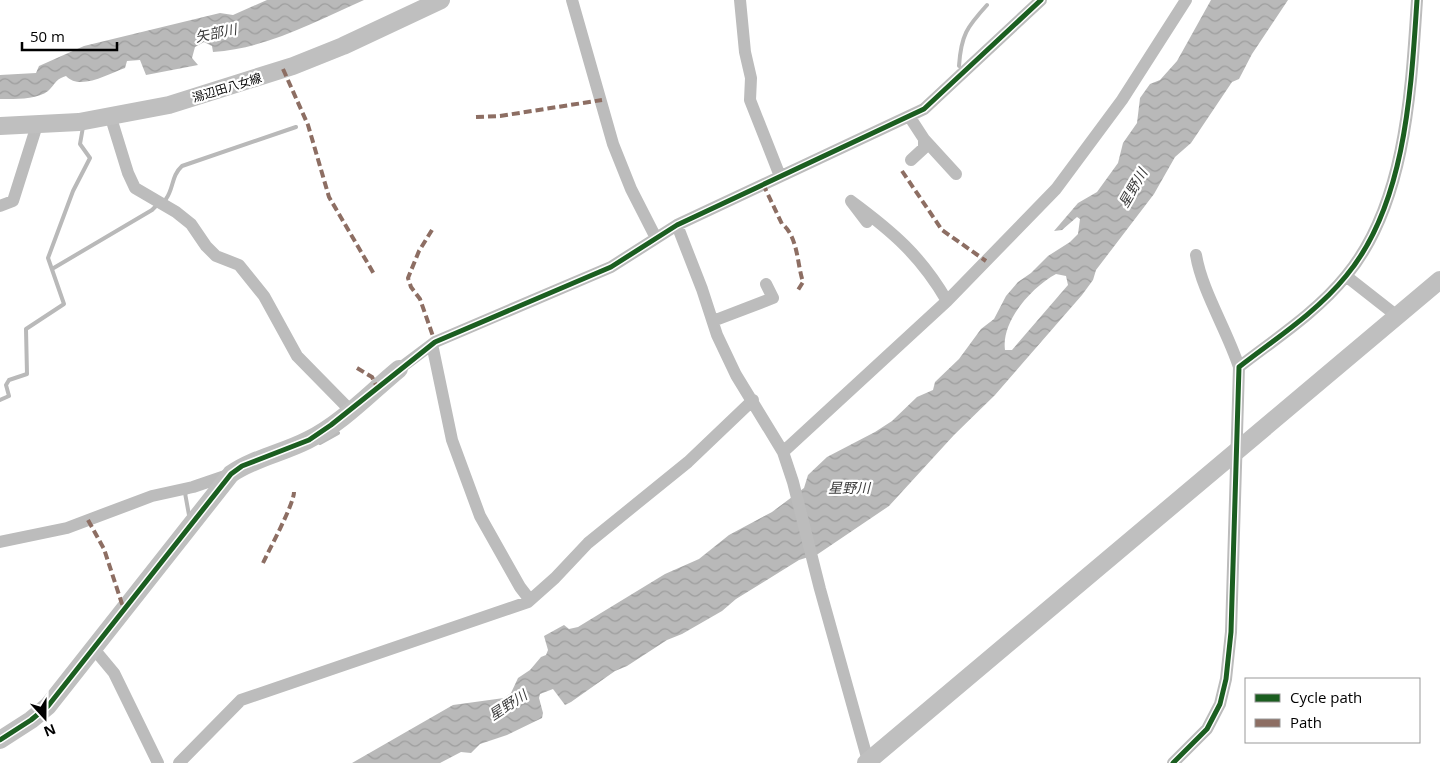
<svg xmlns="http://www.w3.org/2000/svg" width="1440" height="763" font-family="'Open Sans','Noto Sans JP',sans-serif">
<defs>
<pattern id="water-waves" width="16" height="10" patternUnits="userSpaceOnUse" patternTransform="scale(1.25)"><rect width="16" height="10" fill="#b9b9b9"/><path d="M0 5q4-4 8 0t8 0" fill="none" stroke="#9d9d9d"/></pattern>
</defs>
<rect width="100%" height="100%" fill="#fff"/>
<path fill="url(#water-waves)" fill-rule="evenodd" d="M267,0H364C314,22 268,48 213,52L212,46L204,42L195,47L192,58L198,65L146,75L140,60L127,61L125,68C108,74 80,91 66,76C54,80 56,84 48,91C37,100 13,99 0,99V75L36,73L39,66L84,46L220,13L233,15Z
M1211,0H1288L1252,54L1239,79L1232,82L1191,143L1175,157L1154,194L1096,270L1093,280L1082,295L995,395L954,435L889,506L818,554L799,560L736,599L722,611L682,634L667,640L627,666L615,671L571,702L565,705L553,689L540,694L539,698L543,713L542,718L507,735L480,744L471,753L461,752L440,763H352L453,705L504,698L511,693L518,678L530,670L541,657L546,655L548,650L544,636L564,625L569,629L578,627L665,574L699,559L729,535L772,512L804,488L808,475L827,457L875,432L892,421L917,397L933,390L935,382L959,359L981,329L994,319L1006,296L1018,282L1031,273L1048,256L1070,242L1078,234L1080,219L1077,217L1062,230L1054,231L1078,203L1097,192L1118,163L1123,143L1137,123L1140,98L1150,84L1160,80L1177,61ZM1056,274L1066,276L1068,285L1012,350H1005C1001,321 1032,287 1056,274Z"/>
<g fill="none" stroke-linecap="round" stroke-linejoin="round">
<path stroke="#b9b9b9" stroke-width="4" d="M959,66C961,35 967,27 987,5
M166,199C174,188 171,176 182,166L296,127
M52,269L152,210L157,205
M0,400L9,396L6,385L9,380L27,374L26,329L64,304L48,258L73,191L90,158L80,144L83,127
M320,443L338,433
M188,492L185,493L189,515"/>
<path stroke="#bcbcbc" stroke-width="12" d="M572,0L613,144L631,189L656,238
M740,0L745,52L751,78L750,100L780,176
M909,116L924,139V148L911,160
M111,118L128,173L135,188L176,212L191,224L206,246L216,256L239,265L264,296L297,356L350,410
M924,139L956,174
M0,206L13,201L37,125
M867,222L851,201C893,232 921,256 947,301
M677,225L702,289L717,335L736,375L783,452L793,482L820,589L868,761
M1196,255C1202,291 1227,330 1239,367
M1346,276L1397,316
M713,321L773,298L766,284
M432,344L452,440L480,516L520,587L530,600
M399,369L435,342L611,267L677,225L924,109L1041,0
M783,452L947,301L1056,189L1122,100L1186,0
M0,542L67,528L152,496L193,487L231,474
M94,649L114,673L158,763
M179,763L241,700L528,602L555,578L588,543L688,462L753,400
M1173,763L1207,729L1220,704L1226,679L1231,632L1239,367C1275,339 1317,312 1346,276C1406,204 1411,90 1417,0"/>
<path stroke="#bfbfbf" stroke-width="18" d="M0,126L79,122L169,105L293,66L343,46L441,0
M0,740L31,720L48,706L231,474C254,458 283,453 308,440C342,423 370,393 399,369
M866,763L1440,280"/>
<path stroke="#8d6e63" stroke-width="4" stroke-dasharray="8 4" stroke-linecap="butt" d="M283,69L308,125L329,197L374,274
M476,117L500,116L602,100
M902,171L942,230L986,261
M763,184L782,224C798,236 797,264 803,282L798,290
M432,230L419,251L408,278L411,287L420,299L435,342
M357,368L372,377L377,387
M88,520L104,549L124,610
M263,563C270,548 294,504 294,492"/>
<defs>
<path id="cycleway" d="M0,740L31,720L48,706L231,474L242,466L309,440L331,425L435,342L611,267L677,225L924,109L1041,0
M1173,763L1207,729L1220,704L1226,679L1231,632L1239,367C1275,339 1317,312 1346,276C1406,204 1411,90 1417,0"/>
</defs>
<use href="#cycleway" stroke="#fff" stroke-width="8"/>
<use href="#cycleway" stroke="#1b5e20" stroke-width="5"/>
</g>
<g text-anchor="middle" stroke-width="4.5" stroke-linejoin="round" paint-order="stroke">
<g font-size="12" fill="#000" stroke="#fff">
<text transform="translate(227 88) rotate(-17)" y="4">湯辺田八女線</text>
</g>
<g font-size="14" font-style="italic" fill="#3c3c3c" stroke="#fff">
<text transform="translate(216 33) rotate(-11)" y="5">矢部川</text>
<text transform="translate(1133 188) rotate(-60)" y="5">星野川</text>
<text x="849" y="493">星野川</text>
<text transform="translate(508 705) rotate(-33)" y="5">星野川</text>
</g>
</g>
<rect x="1245" y="678" width="175" height="65" fill="#ffffff" stroke="#999999"/>
<rect x="1255" y="694" width="25" height="8" fill="#1b5e20" stroke="#999999"/>
<text x="1290" y="703" font-size="15" fill="#000000">Cycle path</text>
<rect x="1255" y="719" width="25" height="8" fill="#8d6e63" stroke="#999999"/>
<text x="1290" y="728" font-size="15" fill="#000000">Path</text>
<g transform="translate(45 718) rotate(159)" stroke="#ffffff" stroke-width="4" paint-order="stroke">
<path d="M0-4L9 19L0 12L-9 19Z" fill="#000000"/>
<text y="-8" font-size="14" font-weight="bold" text-anchor="middle" fill="#000000">N</text>
</g>
<path d="M22 42v8h95v-8" fill="none" stroke="#000000" stroke-width="2.5"/>
<text x="30" y="42" font-size="15" fill="#000000" stroke="#ffffff" stroke-width="4" paint-order="stroke">50 m</text>
</svg>
